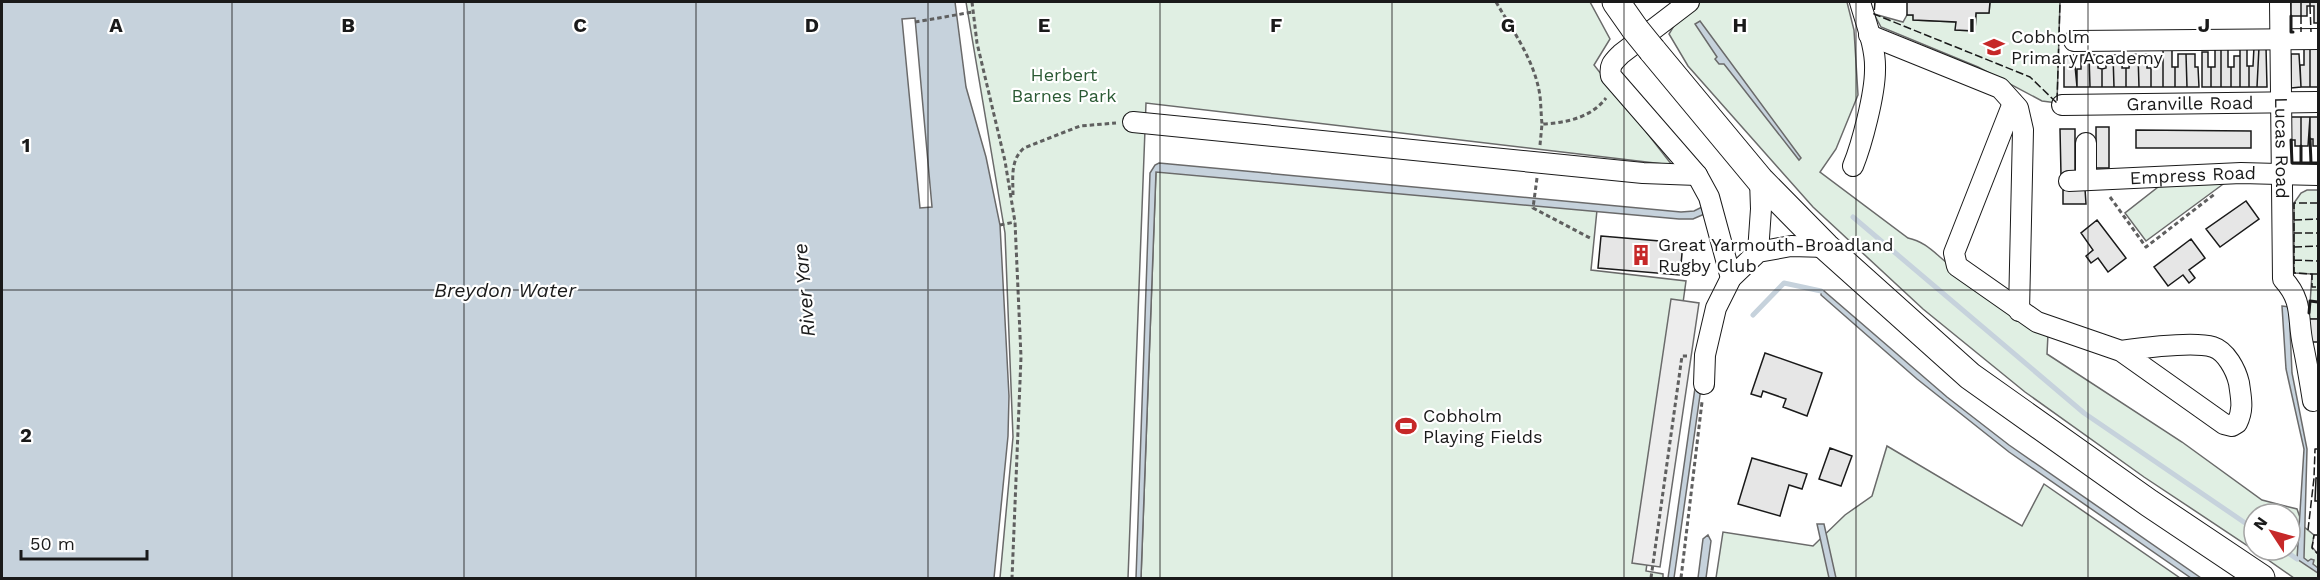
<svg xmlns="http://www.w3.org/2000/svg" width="2320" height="580" font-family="'Work Sans',sans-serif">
<rect width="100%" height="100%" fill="#fff"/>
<path fill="#e0efe3" stroke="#6a6a6a" stroke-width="1.5" d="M966,2H1590L1610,39L1594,65L1672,165L1146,103L1128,578H1000L1013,437L1005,233Z
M1700,2H1847L1854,30L1858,95L1836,149L1820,172L1908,238C1927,242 1936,255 1951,266C1982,290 2016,311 2048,334L2047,354L2182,442L2262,500L2297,509L2303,526L2314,535L2312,547L2318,554V578H2294L2254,550H2290V514H2254V550L2144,477L2025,392L1923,309L1813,207L1688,66L1669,34L1678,19Z
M1990,2H2060L2057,103L2042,101L1978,67L1881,27L1874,14L1903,22L1907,15H1913L1914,20L1956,22V30L1975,31L1976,13H1989Z
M1156,171L1597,210L1591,270L1686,281L1646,571L1663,574V578H1141Z
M2226,182L2146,241L2125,213L2162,184Z
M2307,190H2318V319H2309L2312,274L2294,273V203L2301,193Z
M1887,446L2022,526L2044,484L2180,578H1716L1723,532L1813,546L1845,515L1872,496Z"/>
<path fill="#ededed" stroke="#6a6a6a" stroke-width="1.5" d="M1671,299L1699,303L1660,567L1632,563Z"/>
<path fill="#c6d2dc" stroke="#6a6a6a" stroke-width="1.5" d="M2,2H955L966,87L986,157L1000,225L1009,396L1008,436L994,578H2Z
M1700,21L1801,158L1799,160L1724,64H1719L1715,59L1717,57L1695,24Z
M1159,163L1681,212L1694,211L1706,205L1709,212L1693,219H1679L1156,172L1141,578H1136L1150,173L1155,165Z
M1821,291H1824L1947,397L2009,445L2201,578H2191L2009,452L1917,379L1821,295Z
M2282,306L2289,307L2292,373L2307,449L2304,558L2308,561L2311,559L2314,560L2313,564L2318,568V573L2297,559L2304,449L2286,369Z
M1696,381H1702L1674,578H1668Z
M1817,524H1824L1836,578H1829Z
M1708,535L1711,541L1706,578H1698L1703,539Z"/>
<path fill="#fff" stroke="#6a6a6a" stroke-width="1.5" d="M915,18L932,207L920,208L902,19Z"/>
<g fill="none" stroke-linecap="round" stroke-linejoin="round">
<path stroke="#c6d2dc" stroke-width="5" d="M1853,217L2084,413L2254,529
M1753,315L1784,283L1821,291
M2284,550L2297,559"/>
</g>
<path fill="#e6e6e6" stroke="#1a1a1a" stroke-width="1.5" d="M1907,2H1990L1989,13H1976L1975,31L1955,30L1956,22L1913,20V15H1907Z
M2291,2H2301V16H2291Z
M2301,2H2310V6H2307V16H2301Z
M2310,2H2318V23H2314V6H2310Z
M2304,46L2310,47V87H2301L2300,65H2304Z
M2215,47H2221V87H2211V67H2215Z
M2221,47H2228V67H2231V87H2221Z
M2240,47H2247V66H2249V87H2240Z
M2254,47H2259L2257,87H2249V66H2253Z
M2259,47H2266L2267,87H2257Z
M2310,49H2318V87H2310Z
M2163,50H2172V67H2175V87H2163Z
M2202,52H2208V67H2211V87H2202Z
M2138,54H2147V68H2151V87H2139Z
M2138,54L2139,87H2126V68H2129L2130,55Z
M2178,54H2186L2187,87H2175V67H2178Z
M2186,54H2195V67H2198L2199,87H2187Z
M2291,54H2299L2301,87L2291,88Z
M2064,55H2074L2077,87H2064Z
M2081,55H2089L2090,87H2077V69H2081Z
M2089,55H2098V68L2102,69V87H2090Z
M2106,55H2113L2114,87H2102V69L2106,68Z
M2113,55H2123L2122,68H2126V87H2114Z
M2234,56H2240V87H2231V67H2234Z
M2153,61H2163V87H2151V68H2153Z
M2291,117H2301V146H2295V140H2291Z
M2301,117H2310L2308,146H2301Z
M2310,117H2318V146H2313V139H2310Z
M2096,127H2109V168H2096Z
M2060,129H2075V175H2061Z
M2136,130L2251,131V148H2136Z
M2085,189L2086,204H2063V190Z
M2246,201L2259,219L2220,247L2206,229Z
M2097,220L2126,258L2108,272L2098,258L2091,263L2086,256L2093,250L2081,233Z
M1601,236L1683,243L1680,275L1598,268Z
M2191,239L2205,258L2189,270L2195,278L2189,283L2183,275L2168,286L2154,267Z
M2309,319H2318V342H2309Z
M1765,353L1822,373L1807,416L1783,407L1786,399L1763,391L1761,397L1751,394Z
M1830,448L1852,456L1841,486L1819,479Z
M1752,458L1807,474L1802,489L1789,485L1780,516L1738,504Z
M2316,478H2318V501H2315Z"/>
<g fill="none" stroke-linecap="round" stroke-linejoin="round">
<defs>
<g id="minor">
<path d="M1689,2L1621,54C1613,62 1609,65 1611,76L1697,175L1709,197L1731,278"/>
<path id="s1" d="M2280,2L2283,279C2304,302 2297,318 2303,345C2307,364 2310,382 2313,401"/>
<path d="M1869,35L2000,88L2018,108L2023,130L2019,311"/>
<path d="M2074,41L2318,39"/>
<path d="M2013,103L1954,253L1957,266L2037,322L2121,351L2224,424L2232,426L2237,423C2244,409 2241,398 2239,383C2236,370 2226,351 2213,347C2193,341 2142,348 2121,351"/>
<path id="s2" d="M2062,105L2318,102"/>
<path d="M1133,122L1643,173L1697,175"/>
<path d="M2086,143V180"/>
<path d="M1853,166C1862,144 1875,94 1875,70C1876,48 1866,23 1860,2"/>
<path id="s3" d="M2069,181L2241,173L2318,175"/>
<path d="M1758,252L1761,209L1760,180"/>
<path d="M1704,384L1705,355L1716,308L1731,278L1758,252L1791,246L1826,247"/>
</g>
<path id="highway" d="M1616,2L1635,29
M1652,50L1760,180L1826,247L1970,376L2149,503L2261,578"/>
</defs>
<use href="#minor" stroke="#1a1a1a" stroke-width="22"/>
<use href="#highway" stroke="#1a1a1a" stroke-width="29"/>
<path stroke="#5f5f5f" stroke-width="3" stroke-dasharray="4.5 3" stroke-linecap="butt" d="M972,2L977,43L1005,161L1015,222L1021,357L1012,578
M1496,2C1513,31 1535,61 1540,96C1541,105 1541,115 1542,124
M915,22L973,12
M1540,145L1542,124C1565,123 1591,118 1606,98
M1537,178L1533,208L1590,238
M1013,195C1013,178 1010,160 1024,148L1080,126L1116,123
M2110,197L2146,247L2216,193
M1000,225L1015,222
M1651,578L1682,356H1687
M1681,578L1702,402"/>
<use href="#minor" stroke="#fff" stroke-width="20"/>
<use href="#highway" stroke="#fff" stroke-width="27"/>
<defs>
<path id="highway-bridge" d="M1635,29L1652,50"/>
</defs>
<use href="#highway-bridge" stroke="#1a1a1a" stroke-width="29" stroke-linecap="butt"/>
<use href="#highway-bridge" stroke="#fff" stroke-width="27"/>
<path stroke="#1a1a1a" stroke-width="1.5" stroke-dasharray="8 3" stroke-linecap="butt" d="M1875,2L1874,14L2030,77L2057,103L2060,2
M2310,6L2311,32
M2301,16V32
M2318,203H2294V273L2312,274V287H2318
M2294,220L2318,219
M2294,233H2318
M2294,247L2318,246
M2294,260L2318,261
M2312,274H2318
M2308,530L2314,478L2315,449H2318
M2318,535H2314L2312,548L2318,554"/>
<path stroke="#1a1a1a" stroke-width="3" d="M2291,16V32H2293
M2310,139L2311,163
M2291,140L2292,163H2318
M2301,146V163
M2309,313L2310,301L2318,302"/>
</g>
<path fill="none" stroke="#1a1a1a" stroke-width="1.5" stroke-opacity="0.55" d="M232,2V578M464,2V578M696,2V578M928,2V578M1160,2V578M1392,2V578M1624,2V578M1856,2V578M2088,2V578M2,290H2318"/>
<defs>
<symbol id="school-bare" viewBox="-9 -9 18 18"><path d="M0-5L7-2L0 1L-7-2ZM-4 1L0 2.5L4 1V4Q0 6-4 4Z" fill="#c62828" stroke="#fff" stroke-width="2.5" paint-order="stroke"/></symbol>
<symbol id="building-bare" viewBox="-9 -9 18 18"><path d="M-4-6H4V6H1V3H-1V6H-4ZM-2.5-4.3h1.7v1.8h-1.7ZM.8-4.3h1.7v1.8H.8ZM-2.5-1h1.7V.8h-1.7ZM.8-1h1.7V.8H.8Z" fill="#c62828" stroke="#fff" stroke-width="2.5" paint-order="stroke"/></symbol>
<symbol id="stadium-bare" viewBox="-9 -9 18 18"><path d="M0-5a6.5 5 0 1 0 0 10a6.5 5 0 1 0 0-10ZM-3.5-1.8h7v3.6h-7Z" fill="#c62828" stroke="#fff" stroke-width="2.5" paint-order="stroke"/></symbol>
</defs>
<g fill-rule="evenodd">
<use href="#school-bare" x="1979" y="32" width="30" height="30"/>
<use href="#building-bare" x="1626" y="240" width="30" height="30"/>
<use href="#stadium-bare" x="1391" y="411" width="30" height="30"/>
</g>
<g text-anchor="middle" stroke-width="4.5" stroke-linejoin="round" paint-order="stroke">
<g font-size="18" fill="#1a1a1a" stroke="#fff" text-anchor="start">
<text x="2011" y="43">Cobholm<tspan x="2011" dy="21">Primary Academy</tspan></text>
<text x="1658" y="251">Great Yarmouth-Broadland<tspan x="1658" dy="21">Rugby Club</tspan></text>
<text x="1423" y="422">Cobholm<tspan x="1423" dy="21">Playing Fields</tspan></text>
</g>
<g font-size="18" fill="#2b5a34" stroke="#fff">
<text x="1064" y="81">Herbert<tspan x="1064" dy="21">Barnes Park</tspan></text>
</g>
<g font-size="18" fill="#1a1a1a" stroke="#fff">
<text dy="6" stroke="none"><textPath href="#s2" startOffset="128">Granville Road</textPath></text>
<text dy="6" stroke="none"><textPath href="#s1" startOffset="146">Lucas Road</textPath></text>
<text dy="6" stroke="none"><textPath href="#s3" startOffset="124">Empress Road</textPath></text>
</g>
<g font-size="20" font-style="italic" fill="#1a1a1a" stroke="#fff">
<text x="505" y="297">Breydon Water</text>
<text transform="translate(804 290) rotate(-95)" y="7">River Yare</text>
</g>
</g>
<g font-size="20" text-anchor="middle" font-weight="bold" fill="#1a1a1a" stroke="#fff" stroke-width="4.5" stroke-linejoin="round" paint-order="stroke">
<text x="116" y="32">A</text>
<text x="348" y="32">B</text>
<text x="580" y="32">C</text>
<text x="812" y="32">D</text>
<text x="1044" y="32">E</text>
<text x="1276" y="32">F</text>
<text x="1508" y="32">G</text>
<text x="1740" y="32">H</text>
<text x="1972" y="32">I</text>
<text x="2204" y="32">J</text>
<text x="26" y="152">1</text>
<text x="26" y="442">2</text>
</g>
<rect width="2320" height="580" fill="none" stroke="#1a1a1a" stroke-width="6"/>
<g transform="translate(2272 532) rotate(306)"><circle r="28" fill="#ffffff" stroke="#a3a3a3" stroke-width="1.5"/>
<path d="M0-4.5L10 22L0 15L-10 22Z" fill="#c62828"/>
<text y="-9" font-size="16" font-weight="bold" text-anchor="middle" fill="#1a1a1a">N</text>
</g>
<path d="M21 550v9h126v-9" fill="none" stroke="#1a1a1a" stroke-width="3"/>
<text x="30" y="550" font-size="18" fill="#1a1a1a" stroke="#ffffff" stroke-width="4.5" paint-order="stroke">50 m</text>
</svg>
